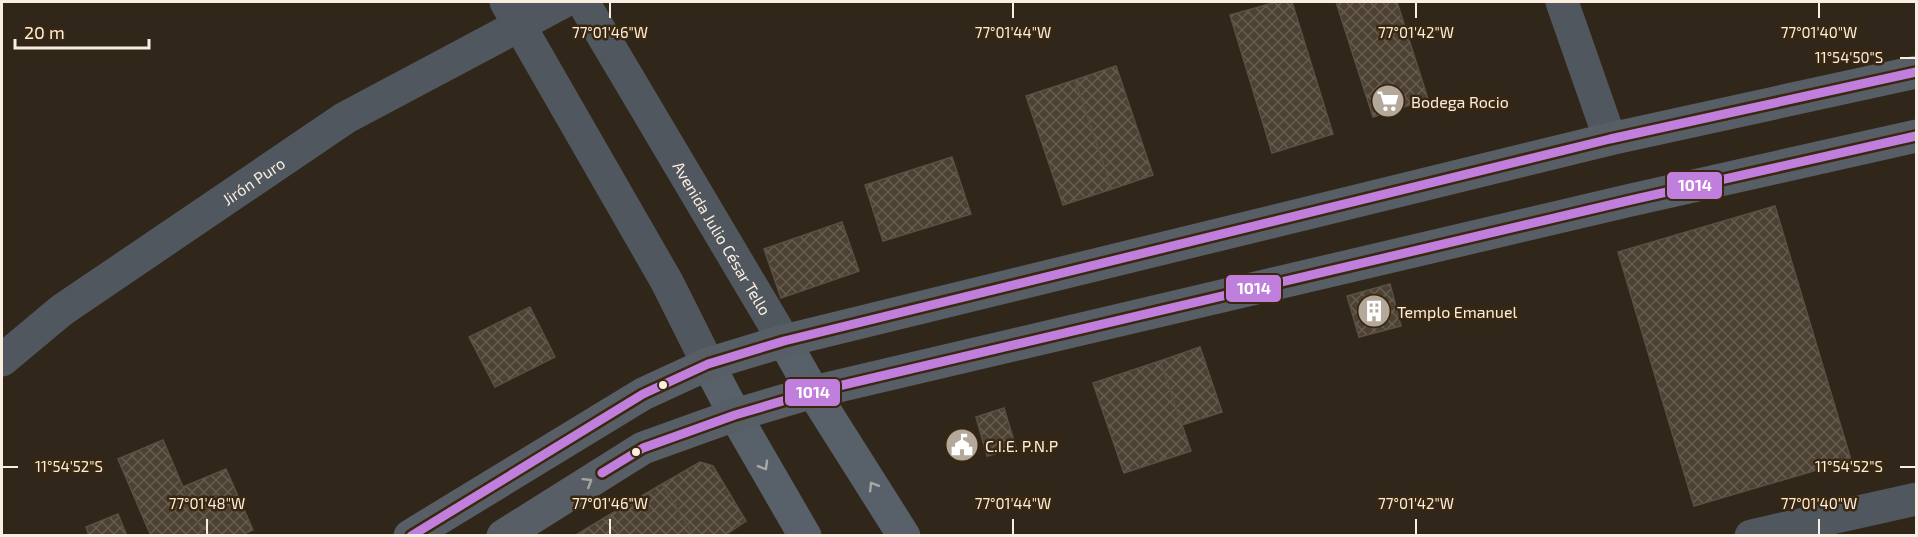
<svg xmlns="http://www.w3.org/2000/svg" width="1918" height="537" viewBox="0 0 1918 537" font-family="'Exo 2',sans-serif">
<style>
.building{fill:url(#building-cross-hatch);stroke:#595045;stroke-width:1.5}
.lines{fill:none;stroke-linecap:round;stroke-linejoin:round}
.street{stroke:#50575e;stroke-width:33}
.secondary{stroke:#58616a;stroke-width:33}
.primary{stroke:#575e65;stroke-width:33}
.bus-1-casing{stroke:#3a270f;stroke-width:14}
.bus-1{stroke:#c07fdc;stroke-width:9}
.oneway{stroke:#aaa8a5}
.oneway2{stroke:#a9a6a2}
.ticks{fill:none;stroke:#fbeee0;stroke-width:2}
.bus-dot{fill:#fbeee0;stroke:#3a270f;stroke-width:2}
.labels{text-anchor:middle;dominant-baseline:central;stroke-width:5;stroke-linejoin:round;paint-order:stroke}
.poi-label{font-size:16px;fill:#fbeee0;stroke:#3a270f;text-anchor:start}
.street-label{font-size:16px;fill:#fbeee0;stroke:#3a270f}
.ticks-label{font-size:15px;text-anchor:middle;fill:#fbeee0;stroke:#3a270f;stroke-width:5;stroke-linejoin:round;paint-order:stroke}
.line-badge{stroke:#3a270f;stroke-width:2}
.badge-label{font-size:16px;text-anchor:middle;font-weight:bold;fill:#fff}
</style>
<defs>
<pattern id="building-cross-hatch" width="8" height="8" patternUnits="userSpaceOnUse" patternTransform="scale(1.5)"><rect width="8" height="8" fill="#4c4133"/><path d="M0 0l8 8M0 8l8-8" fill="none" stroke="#675d50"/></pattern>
</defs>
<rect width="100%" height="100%" fill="#302619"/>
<path class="building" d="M1277 2H1292L1333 134 1272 153 1230 15Z
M1336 2H1397L1428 99 1373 117Z
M1116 66 1153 175 1112 189 1075 80Z
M1075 80 1112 189 1063 205 1026 96Z
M952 157 971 214 883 241 865 185Z
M1775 206 1851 460 1694 506 1618 252Z
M842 222 859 271 781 298 764 249Z
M1390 284 1401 326 1359 337 1347 296Z
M530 307 555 357 495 387 469 337Z
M1200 347 1222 412 1182 425 1160 361Z
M1160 361 1191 451 1124 473 1093 383Z
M1004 408 1016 448 987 456 976 417Z
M163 440 183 487 204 536H151L118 459Z
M700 462 713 466 746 521 724 536H694L662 484Z
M226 469 253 530 240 536H204L183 487Z
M662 484 694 536H622L609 515Z
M118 514 127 536H89L86 527Z
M609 515 622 536H574Z"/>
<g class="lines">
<g class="street">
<path d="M506 2 667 282 708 364"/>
<path id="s1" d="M583 2 784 341"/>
<path d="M1562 2 1610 139"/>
<path id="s2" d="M2 360 62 310 345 118 563 2"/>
<path d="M1751 536 1916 499"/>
</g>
<path class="secondary" d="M784 341 813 392 904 536
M708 364 735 415 805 536"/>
<path class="primary" d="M410 536 643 394 708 364 784 341 1610 139 1916 72
M503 536 643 448 735 415 813 392 1631 200 1916 136"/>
<defs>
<path id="bus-1" d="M602 473 643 448 735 415 813 392 1631 200 1916 136
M411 536 643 394 708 364 784 341 1610 139 1916 72"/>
</defs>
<use href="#bus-1" class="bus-1-casing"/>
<use href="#bus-1" class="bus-1"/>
</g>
<defs><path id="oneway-chevron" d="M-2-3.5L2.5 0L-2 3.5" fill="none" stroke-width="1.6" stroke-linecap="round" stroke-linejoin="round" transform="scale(1.5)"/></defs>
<g class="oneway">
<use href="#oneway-chevron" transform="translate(764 466) rotate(60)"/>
<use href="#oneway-chevron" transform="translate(873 486) rotate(-122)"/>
</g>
<use class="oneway2" href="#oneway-chevron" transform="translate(588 482) rotate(-32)"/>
<path class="ticks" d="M610 3V18M1013 3V18M1416 3V18M1819 3V18M1900 58H1915M3 467H18M1900 467H1915M207 519V534M610 519V534M1013 519V534M1416 519V534M1819 519V534"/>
<defs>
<symbol id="supermarket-disc" viewBox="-11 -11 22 22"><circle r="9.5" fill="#b4a89a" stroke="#3a270f"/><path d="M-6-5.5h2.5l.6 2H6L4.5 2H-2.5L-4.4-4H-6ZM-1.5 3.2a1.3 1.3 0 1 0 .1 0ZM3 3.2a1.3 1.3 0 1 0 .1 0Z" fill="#fff"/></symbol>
<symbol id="building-disc" viewBox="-11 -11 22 22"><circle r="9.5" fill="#b4a89a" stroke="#3a270f"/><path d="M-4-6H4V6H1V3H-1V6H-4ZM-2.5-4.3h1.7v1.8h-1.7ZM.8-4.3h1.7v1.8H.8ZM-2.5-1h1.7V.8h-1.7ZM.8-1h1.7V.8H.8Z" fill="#fff"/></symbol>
<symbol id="civic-disc" viewBox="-11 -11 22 22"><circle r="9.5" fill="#b4a89a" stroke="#3a270f"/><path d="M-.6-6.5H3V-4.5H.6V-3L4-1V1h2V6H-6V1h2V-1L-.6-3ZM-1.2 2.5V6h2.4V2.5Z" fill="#fff"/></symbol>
</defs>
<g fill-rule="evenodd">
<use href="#supermarket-disc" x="1369" y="82" width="38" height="38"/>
<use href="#building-disc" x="1355" y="292" width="38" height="38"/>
<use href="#civic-disc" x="943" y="426" width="38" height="38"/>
</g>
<g class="bus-dot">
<circle cx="663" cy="385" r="5"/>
<circle cx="636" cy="452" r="5"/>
</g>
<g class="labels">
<g class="poi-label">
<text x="1411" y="101">Bodega Rocio</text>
<text x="1397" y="311">Templo Emanuel</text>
<text x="985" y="445">C.I.E. P.N.P</text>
</g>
<g class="street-label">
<text stroke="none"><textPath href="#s2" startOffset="309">Jirón Puro</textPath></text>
<text stroke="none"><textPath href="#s1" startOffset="274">Avenida Julio César Tello</textPath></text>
</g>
</g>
<g class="ticks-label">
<text x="610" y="38">77°01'46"W</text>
<text x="1013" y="38">77°01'44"W</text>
<text x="1416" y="38">77°01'42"W</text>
<text x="1819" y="38">77°01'40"W</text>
<text x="1849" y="63">11°54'50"S</text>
<text x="69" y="472">11°54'52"S</text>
<text x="1849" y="472">11°54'52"S</text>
<text x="207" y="509">77°01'48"W</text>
<text x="610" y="509">77°01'46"W</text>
<text x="1013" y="509">77°01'44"W</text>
<text x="1416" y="509">77°01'42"W</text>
<text x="1819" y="509">77°01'40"W</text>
</g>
<g class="line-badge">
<rect x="1666" y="171" width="57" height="29" rx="6" fill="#c07fdc"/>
<rect x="1225" y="274" width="57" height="29" rx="6" fill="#c07fdc"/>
<rect x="784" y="378" width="57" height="29" rx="6" fill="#c07fdc"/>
</g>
<g class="badge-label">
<text x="1695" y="191">1014</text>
<text x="1254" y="294">1014</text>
<text x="813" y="398">1014</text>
</g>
<rect width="1918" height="537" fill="none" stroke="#fbeee0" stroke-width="6"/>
<path d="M15 39v9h134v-9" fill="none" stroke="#fbeee0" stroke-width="3"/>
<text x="24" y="39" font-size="18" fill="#fbeee0" stroke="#3a270f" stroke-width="4.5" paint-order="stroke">20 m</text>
</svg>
